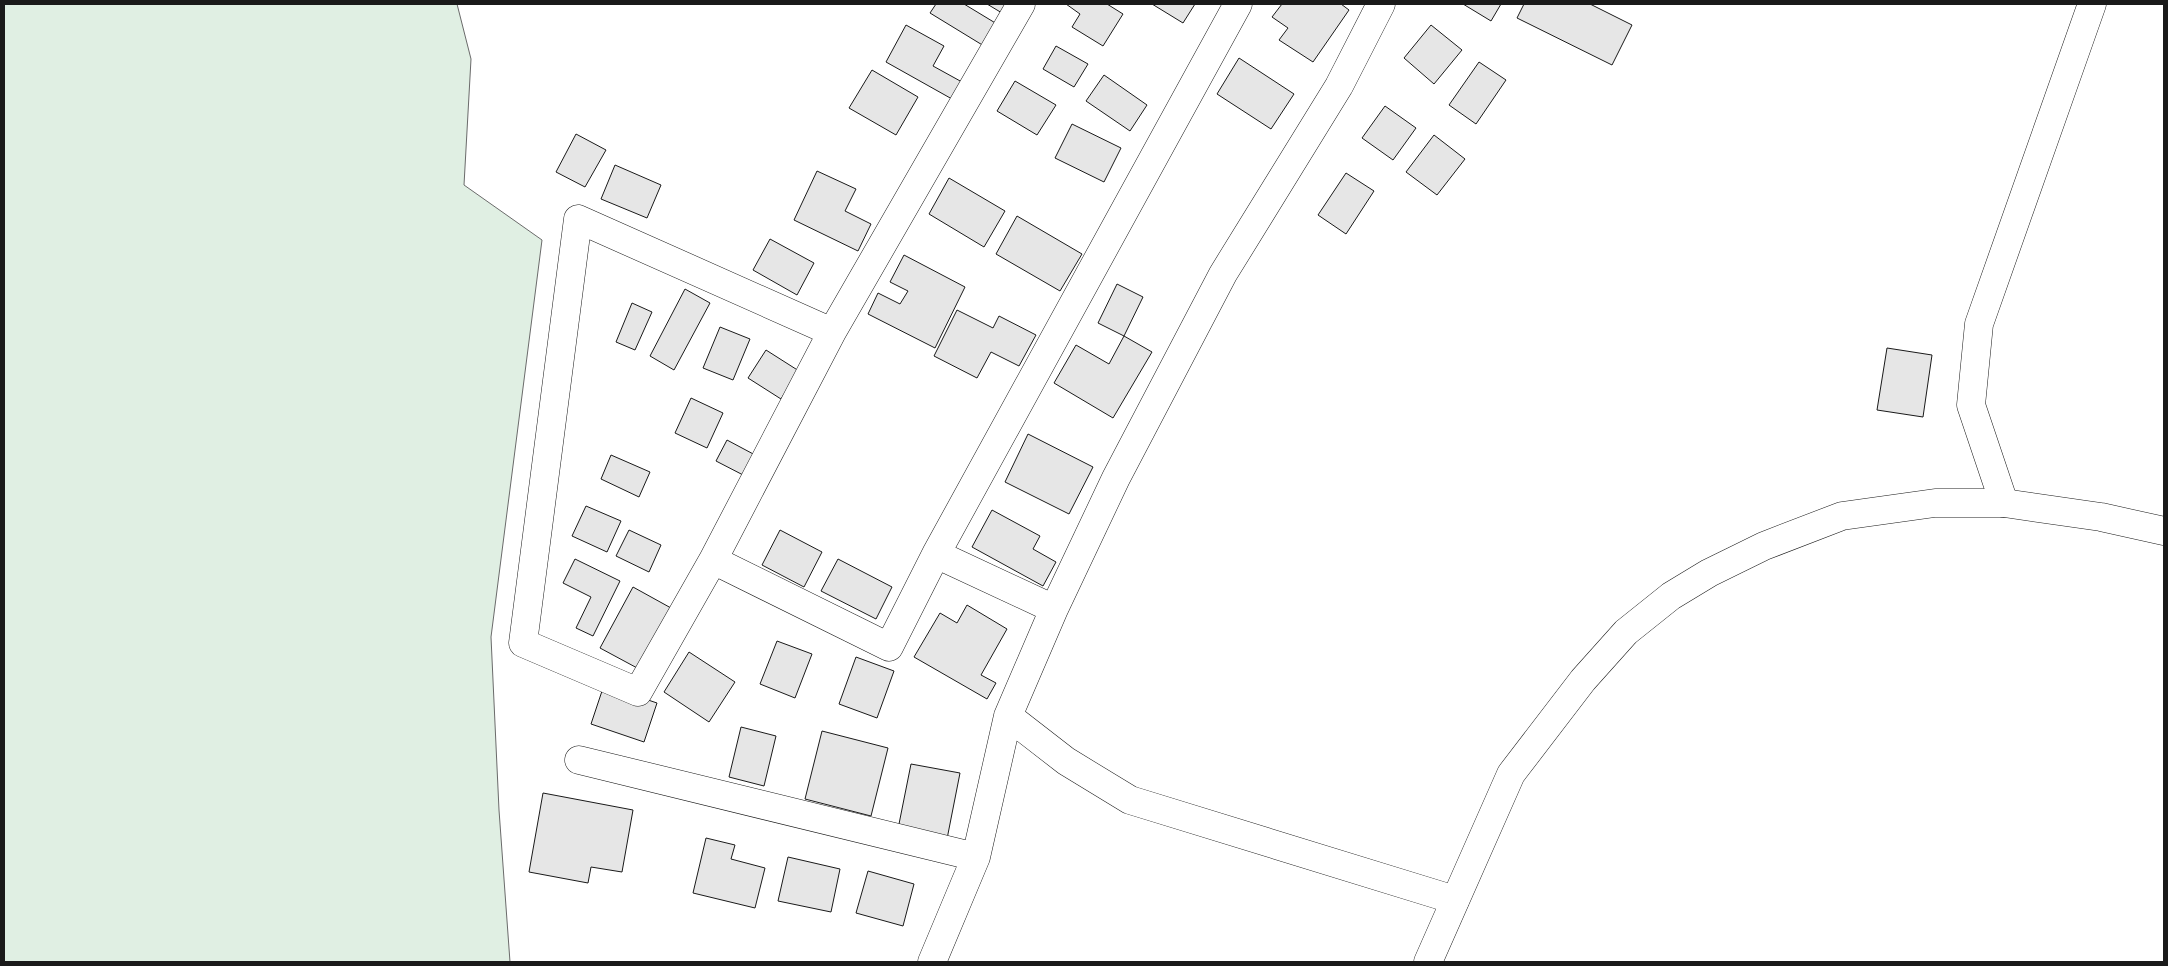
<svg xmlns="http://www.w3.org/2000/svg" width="2168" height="966" viewBox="0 0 2168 966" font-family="'Playfair Display',serif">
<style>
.green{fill:#e0efe3;stroke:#6a6a6a}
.building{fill:#e6e6e6;stroke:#1a1a1a}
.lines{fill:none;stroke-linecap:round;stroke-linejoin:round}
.street-casing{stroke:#1a1a1a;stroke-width:29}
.secondary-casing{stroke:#1a1a1a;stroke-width:29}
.street{stroke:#fff;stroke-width:28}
.secondary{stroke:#fff;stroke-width:28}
</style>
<rect width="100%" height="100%" fill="#fff"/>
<path class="green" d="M4 4H457L471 59 464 185 542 240 491 637 499 810 510 962H4Z"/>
<path class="building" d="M936 4H964L997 24 984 46 930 13Z
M987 4H1008L1002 13Z
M1066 4H1107L1123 14 1103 46 1072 27 1080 14Z
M1152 4H1195L1183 23Z
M1282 4H1341L1349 10 1313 62 1279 40 1288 28 1272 17Z
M1463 4H1501L1491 21Z
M1524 4H1590L1632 25 1612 65 1517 18Z
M906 25 944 46 933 66 962 82 952 99 886 62Z
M1431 25 1462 50 1434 84 1404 58Z
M1056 46 1088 64 1074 87 1043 69Z
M1239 58 1294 94 1271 129 1217 94Z
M1479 62 1506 80 1476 124 1449 105Z
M872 70 918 97 896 135 849 108Z
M1104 75 1147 105 1130 131 1086 101Z
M1015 81 1056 105 1037 135 997 111Z
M1385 106 1416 128 1393 160 1362 138Z
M1072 124 1121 148 1104 182 1055 158Z
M576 134 606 150 585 187 556 172Z
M1434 135 1465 159 1437 195 1406 172Z
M615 165 661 185 647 218 601 199Z
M817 171 856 189 845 211 871 224 858 251 794 220Z
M1346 173 1374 191 1346 234 1318 215Z
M949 178 1005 211 984 247 929 214Z
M1017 216 1082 254 1060 291 996 254Z
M770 239 814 263 797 295 753 270Z
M904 255 965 287 935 348 868 314 878 293 900 304 908 291 890 282Z
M1117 284 1143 297 1124 336 1098 323Z
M685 289 710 303 674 370 650 356Z
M632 303 652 312 635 350 616 342Z
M957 310 993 328 999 316 1036 335 1019 366 991 352 977 378 934 356Z
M720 327 750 339 733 380 703 368Z
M1124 336 1152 352 1113 418 1054 383 1076 345 1109 364Z
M1887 348 1932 355 1923 417 1877 410Z
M766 350 799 371 781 399 748 378Z
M691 398 723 413 707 448 675 433Z
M1028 434 1093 467 1069 514 1005 482Z
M727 440 757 456 747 477 716 461Z
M611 455 650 472 639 497 601 479Z
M586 506 621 521 607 552 572 536Z
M992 510 1040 536 1033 549 1056 562 1043 586 972 547Z
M629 530 661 545 649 572 616 556Z
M780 530 822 552 804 587 762 565Z
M575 559 620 581 593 636 576 628 591 597 563 583Z
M838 559 892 587 876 619 821 591Z
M633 587 671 608 639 669 600 648Z
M967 605 1007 629 981 675 996 683 987 699 914 657 940 613 957 623Z
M777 641 812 654 795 698 760 684Z
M689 652 735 682 709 722 664 692Z
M856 657 894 671 877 718 839 704Z
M604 685 657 703 644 742 591 724Z
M741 727 776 736 764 786 729 777Z
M822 731 888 748 871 816 805 799Z
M911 764 960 773 947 839 898 829Z
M543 793 633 810 622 872 591 867 588 883 529 872Z
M706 838 735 845 731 859 765 868 755 908 693 893Z
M788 857 840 869 831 912 778 901Z
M868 871 914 884 903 926 856 913Z"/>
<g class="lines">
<defs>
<path id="street" d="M1021 4 832 332 713 560 889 647 936 554 1054 609
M2004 503 1971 405 1979 324 2092 4
M936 554 1238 4
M713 560 638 692 523 643 578 219 832 332
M1008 716 1066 761 1130 800 1455 900
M579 760 976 857
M932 962 976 857 1008 716 1054 609 1116 478 1223 274 1339 86 1381 4"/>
<path id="secondary" d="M1428 962 1511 774 1583 680 1626 632 1671 596 1709 573 1764 546 1842 516 1935 503H2004L2101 517 2164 531"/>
</defs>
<use href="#street" class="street-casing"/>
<use href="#secondary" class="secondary-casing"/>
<use href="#street" class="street"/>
<use href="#secondary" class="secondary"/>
</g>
<rect width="2168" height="966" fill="none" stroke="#1a1a1a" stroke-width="10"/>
</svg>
